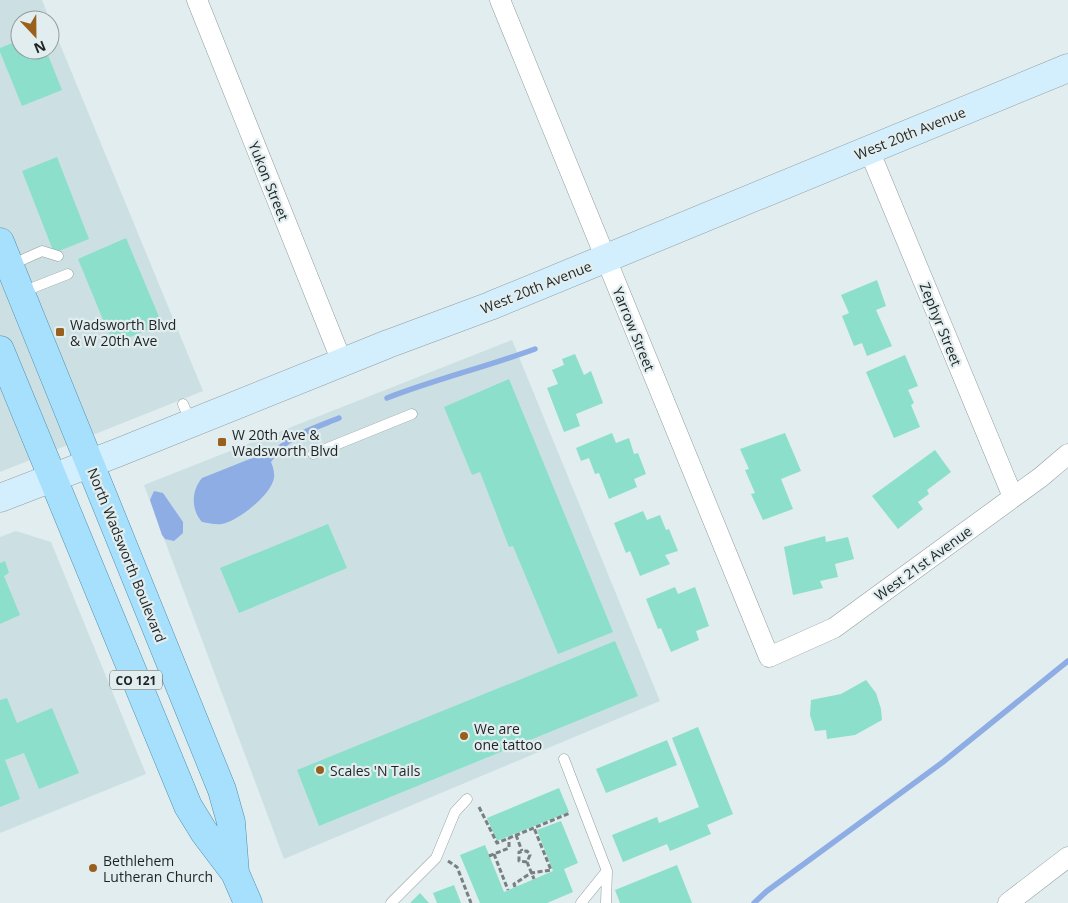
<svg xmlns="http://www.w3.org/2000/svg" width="1068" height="903" viewBox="0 0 1068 903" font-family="'Open Sans',sans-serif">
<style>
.built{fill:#cce0e3}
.water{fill:#8dade4}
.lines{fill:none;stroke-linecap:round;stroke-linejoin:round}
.stream{stroke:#8dade4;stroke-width:5.5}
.building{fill:#8bdfcb}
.lane-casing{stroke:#919d9e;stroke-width:11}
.street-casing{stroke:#919d9e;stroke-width:21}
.secondary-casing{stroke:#919d9e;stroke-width:29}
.primary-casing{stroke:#5090b0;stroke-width:29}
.path{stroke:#798081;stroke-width:3;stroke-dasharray:5 2.5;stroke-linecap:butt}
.lane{stroke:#fff;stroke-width:10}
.street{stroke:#fff;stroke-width:20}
.secondary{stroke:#d3effe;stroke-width:28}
.primary{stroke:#a6e0fd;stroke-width:28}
.poi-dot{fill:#995f1d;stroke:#e1edee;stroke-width:2}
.labels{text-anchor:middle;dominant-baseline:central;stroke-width:4.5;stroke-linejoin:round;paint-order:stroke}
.shield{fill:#e1edee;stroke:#596061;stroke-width:1}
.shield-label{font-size:12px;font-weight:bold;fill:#1f2324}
.street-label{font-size:14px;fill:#1f2324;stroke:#e1edee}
.poi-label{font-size:14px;fill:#1f2324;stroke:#e1edee;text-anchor:start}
</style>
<rect width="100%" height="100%" fill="#e1edee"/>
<path class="built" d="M0 0H42L50 20H20V50H50V20L203 391 0 472Z
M512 340 660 701 284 859 144 485Z
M16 531 51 542 146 774 0 833V537Z"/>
<path class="water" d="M260 455 270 459C272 465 275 471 274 478 271 495 238 521 222 524 215 525 209 523 202 522 191 510 191 491 202 478Z
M154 491 163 493 183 522V533L174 541 165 539 162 535 150 500Z"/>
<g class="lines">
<path class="stream" d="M387 398C436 379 486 367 535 349
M270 459C286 436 315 428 339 418
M754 903 767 891 943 762 1068 661"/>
</g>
<path class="building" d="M20 40V50H46L62 90 22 106 0 52V48Z
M57 157 89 239 54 253 22 171Z
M126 238 162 324 113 344 78 259Z
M877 280 886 306 876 310 892 346 867 356 862 343 854 346 842 316 849 313 841 295Z
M575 354 584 375 591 371 603 403 576 414 580 426 564 432 547 388 558 384 552 370 564 365 562 359Z
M905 355 918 386 908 390 914 403 911 405 920 427 894 438 866 372Z
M509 379 613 632 558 654 513 546 509 547 480 472 472 475 444 407Z
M612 433 616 443 629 438 634 454 638 453 646 474 634 479 637 487 609 499 599 473 595 474 589 458 581 461 576 448Z
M785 433 801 471 781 479 793 509 763 520 751 494 755 493 745 470 749 469 740 449Z
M935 450 951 472 927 490 929 494 918 502 923 509 898 529 872 496Z
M643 511 647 520 660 515 666 530 669 529 678 551 665 555 670 564 640 576 630 551 626 553 614 523Z
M328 524 347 568 239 613 220 568Z
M825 536 826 542 848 537 854 559 835 564 838 577 820 581 823 588 793 595 784 547Z
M5 561 9 573 4 576 20 615 0 624V563Z
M675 587 678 594 695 587 709 626 696 631 699 640 671 652 661 628 658 629 646 599Z
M615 641 638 696 319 826 297 770Z
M866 680 876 693 881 709 882 720 855 735 827 739 826 730 815 731 810 715 811 700 841 694Z
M7 698 17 723 52 708 79 773 39 789 24 753 5 760 20 799 0 807V700Z
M698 727 733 814 707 825 711 834 670 851 667 844 623 862 612 835 657 817 659 823 699 807 672 738Z
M667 740 677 765 606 793 596 769Z
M559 788 569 812 497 841 487 818Z
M561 821 578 863 564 869 573 892 547 903H480L460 855 485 845 504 892 553 871 537 830Z
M677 865 692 903H620L615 890Z
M454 885 461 903H437L433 893Z
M420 893 429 903H410Z"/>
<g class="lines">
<defs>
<path id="lane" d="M11 265 42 251 58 256
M22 292 68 274
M183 404 190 421
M313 454 412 414
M564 759 607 871 606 903
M391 903 436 858 455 812 467 799
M581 903 606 872"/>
<path id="street" d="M197 0 342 362
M500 0 769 657 834 628 1041 477 1068 454
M869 150 1013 497
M1008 903 1068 857"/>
<path id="secondary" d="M0 498 117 453 388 344 490 306 1068 68"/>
<path id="primary" d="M0 242 222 790 231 822 235 873
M0 350 188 806 204 832 235 873 248 903"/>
</defs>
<use href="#lane" class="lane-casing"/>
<use href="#street" class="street-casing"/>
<use href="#secondary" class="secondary-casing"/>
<use href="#primary" class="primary-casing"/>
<path class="path" d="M479 807 497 843 570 813
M516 835 522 851
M494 854 508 890
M489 856 509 848V838
M448 861 457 867 471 903
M527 862 519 861V852L527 851 530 855 527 862 534 879
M515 887 514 884 531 873 551 870 534 828"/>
<use href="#lane" class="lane"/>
<use href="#street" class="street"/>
<use href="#secondary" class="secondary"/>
<use href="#primary" class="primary"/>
</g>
<g class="poi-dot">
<rect x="55" y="327" width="10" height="10" rx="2.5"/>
<rect x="217" y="437" width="10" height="10" rx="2.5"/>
<circle cx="464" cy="736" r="5"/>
<circle cx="320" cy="770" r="5"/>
<circle cx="93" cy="868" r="5"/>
</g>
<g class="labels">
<rect class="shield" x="110" y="670.5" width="52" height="19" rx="4"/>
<g class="shield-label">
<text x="136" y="680">CO 121</text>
</g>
<g class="street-label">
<text transform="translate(910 133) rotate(-22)">West 20th Avenue</text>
<text transform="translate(269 181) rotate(68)">Yukon Street</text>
<text transform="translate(536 287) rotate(-22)">West 20th Avenue</text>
<text transform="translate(941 324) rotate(68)">Zephyr Street</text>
<text transform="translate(634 329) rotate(68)">Yarrow Street</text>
<text transform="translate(127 555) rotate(68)">North Wadsworth Boulevard</text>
<text transform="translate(923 563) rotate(-36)">West 21st Avenue</text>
</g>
<g class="poi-label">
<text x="70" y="324">Wadsworth Blvd<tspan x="70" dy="16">&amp; W 20th Ave</tspan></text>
<text x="232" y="434">W 20th Ave &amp;<tspan x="232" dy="16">Wadsworth Blvd</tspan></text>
<text x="474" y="728">We are<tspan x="474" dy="16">one tattoo</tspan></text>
<text x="330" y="770">Scales 'N Tails</text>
<text x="103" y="860">Bethlehem<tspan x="103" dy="16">Lutheran Church</tspan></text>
</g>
</g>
<g transform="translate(35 35) rotate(158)"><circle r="24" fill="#e1edee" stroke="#939c9d"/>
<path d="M0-4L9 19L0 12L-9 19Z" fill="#995f1d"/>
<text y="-8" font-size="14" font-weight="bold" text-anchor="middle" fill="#1f2324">N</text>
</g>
</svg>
